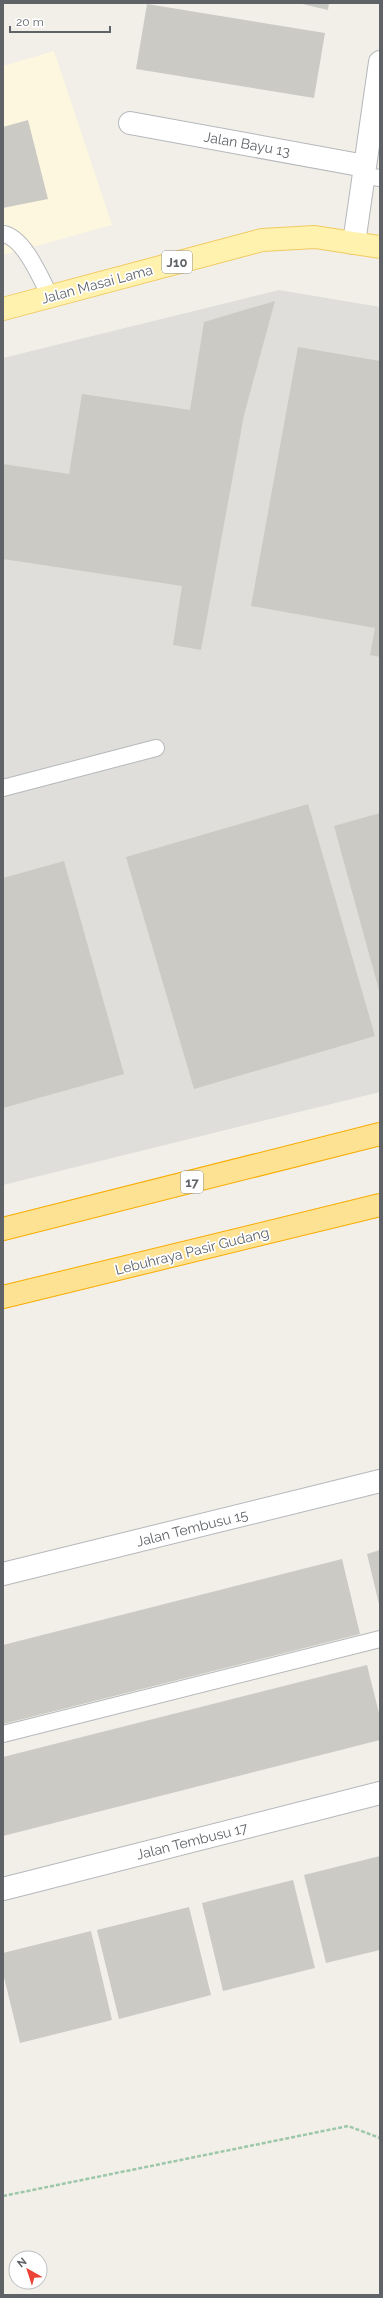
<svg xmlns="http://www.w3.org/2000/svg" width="383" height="2298" viewBox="0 0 383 2298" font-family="Raleway,sans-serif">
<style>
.commercial{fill:#fef7e0}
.industrial{fill:#e0deda}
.building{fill:#cccac5}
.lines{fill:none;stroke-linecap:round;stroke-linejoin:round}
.lane-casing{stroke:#b5b8bc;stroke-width:18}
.street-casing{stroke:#b5b8bc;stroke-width:24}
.primary-casing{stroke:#f2c960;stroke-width:24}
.highway-casing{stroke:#f9ab00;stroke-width:24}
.path{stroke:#9cc7a9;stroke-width:2.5;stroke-dasharray:4 2;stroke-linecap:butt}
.lane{stroke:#fff;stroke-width:16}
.street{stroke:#fff;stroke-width:22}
.primary{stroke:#fff2af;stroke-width:22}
.highway{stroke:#fde293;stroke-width:22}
.labels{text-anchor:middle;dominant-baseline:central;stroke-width:3.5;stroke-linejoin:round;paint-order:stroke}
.shield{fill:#fff;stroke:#8f9295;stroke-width:1}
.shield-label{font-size:13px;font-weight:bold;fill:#5f6368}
.street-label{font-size:14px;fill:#5f6368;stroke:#fff}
</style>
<rect width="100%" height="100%" fill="#f1efe8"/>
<path class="commercial" d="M54 51 112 225 3 255V66Z"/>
<path class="industrial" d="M279 290 380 307V1092L3 1185V358Z"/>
<path class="building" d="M298 3H329L328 10Z
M147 4 325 33 314 98 136 69Z
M28 120 48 199 3 208V127Z
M275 301 244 415 201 650 173 645 182 586 3 559V464L69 474 82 394 190 410 204 322Z
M298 347 380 361V657L370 655 375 628 251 606Z
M308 804 375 1036 194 1089 126 857Z
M380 813V994L334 826Z
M64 861 124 1074 3 1108V878Z
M380 1550V1604H379L367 1554Z
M342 1559 360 1634 3 1724V1645Z
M367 1665 380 1717V1740L3 1836V1757Z
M380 1856V1950L326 1963 304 1875Z
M293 1880 315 1968 223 1991 202 1903Z
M189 1907 211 1995 119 2019 97 1930Z
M91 1931 112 2020 20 2043 3 1973V1953Z"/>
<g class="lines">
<defs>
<path id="lane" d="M364 176 380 178
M3 234C24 237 41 279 50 296
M3 788 156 748
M3 1734 380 1639"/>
<path id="street" d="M130 123 365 166
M354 243 380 62
M3 1574 380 1481
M3 1889 380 1793"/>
<path id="primary" d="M3 309 262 240 315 237 380 247"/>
<path id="highway" d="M3 1229 380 1134
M3 1297 380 1205"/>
</defs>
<use href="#lane" class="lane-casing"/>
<use href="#street" class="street-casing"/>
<use href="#primary" class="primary-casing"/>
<use href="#highway" class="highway-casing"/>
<path class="path" d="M3 2196 348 2126 380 2138"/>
<use href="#lane" class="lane"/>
<use href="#street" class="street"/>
<use href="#primary" class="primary"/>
<use href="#highway" class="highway"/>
</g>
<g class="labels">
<g class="shield">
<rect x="162" y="251" width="30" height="22" rx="3"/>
<rect x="181" y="1171" width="22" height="22" rx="3"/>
</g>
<g class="shield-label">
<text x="177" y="262">J10</text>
<text x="192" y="1182">17</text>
</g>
<g class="street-label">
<text transform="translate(247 144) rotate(10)">Jalan Bayu 13</text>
<text transform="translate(97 284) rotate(-15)">Jalan Masai Lama</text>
<text transform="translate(192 1251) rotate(-14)">Lebuhraya Pasir Gudang</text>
<text transform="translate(192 1528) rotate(-14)">Jalan Tembusu 15</text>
<text transform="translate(192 1841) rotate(-14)">Jalan Tembusu 17</text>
</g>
</g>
<rect width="383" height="2298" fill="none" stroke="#5f6368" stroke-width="8"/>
<g transform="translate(28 2270) rotate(321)"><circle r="19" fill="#ffffff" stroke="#bfc1c3"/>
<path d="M0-3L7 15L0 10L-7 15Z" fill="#ea4335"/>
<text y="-6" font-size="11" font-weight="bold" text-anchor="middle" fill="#5f6368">N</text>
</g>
<path d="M10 26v6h100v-6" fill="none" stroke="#5f6368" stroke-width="2"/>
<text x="16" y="26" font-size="12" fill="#5f6368" stroke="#ffffff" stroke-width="3" paint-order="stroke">20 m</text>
</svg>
